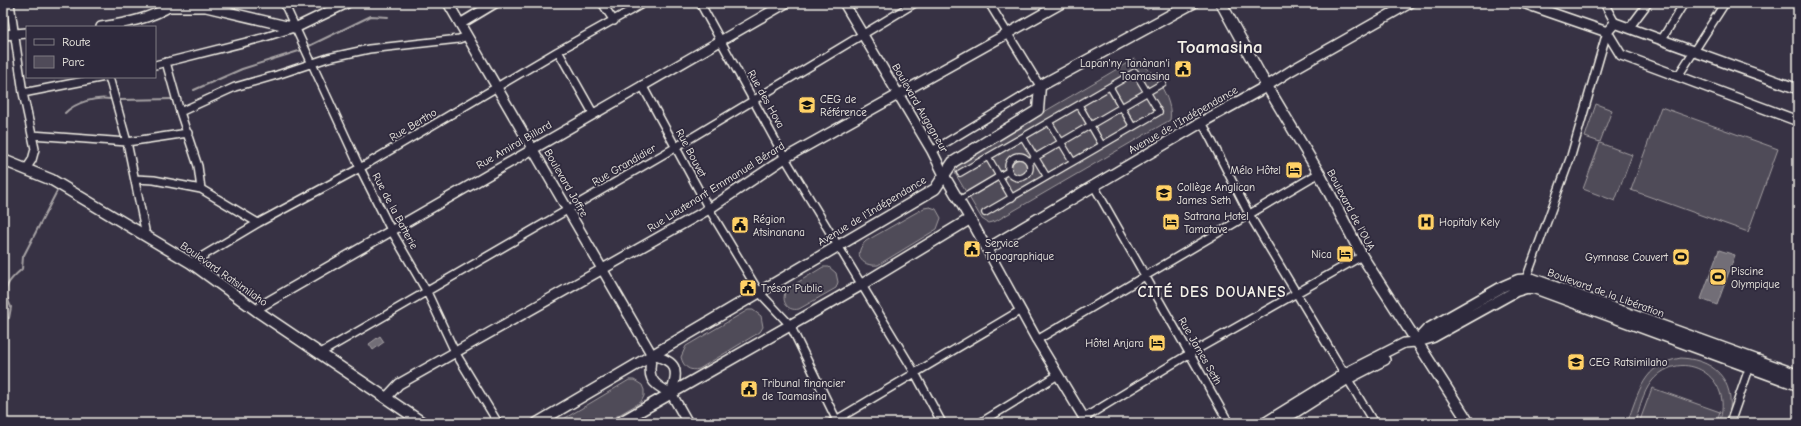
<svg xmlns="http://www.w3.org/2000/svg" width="1801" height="426" viewBox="0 0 1801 426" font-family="'Comic Neue',sans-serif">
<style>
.green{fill:#504b59;stroke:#a29ea0}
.water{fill:#726e77;stroke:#a6a2a4}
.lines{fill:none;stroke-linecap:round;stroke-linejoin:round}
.stream{stroke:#a6a2a4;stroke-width:2}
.pedestrian-casing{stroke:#f4f1e8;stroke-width:8}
.minor-casing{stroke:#f4f1e8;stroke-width:10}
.tertiary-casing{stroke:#f4f1e8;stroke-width:12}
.secondary-casing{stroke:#f4f1e8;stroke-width:13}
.pedestrian{stroke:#2f2a3d;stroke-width:5.5}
.minor{stroke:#2f2a3d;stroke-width:7}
.tertiary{stroke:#2f2a3d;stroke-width:9}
.secondary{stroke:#2f2a3d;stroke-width:10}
.labels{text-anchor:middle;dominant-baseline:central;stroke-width:3.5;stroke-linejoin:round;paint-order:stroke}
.poi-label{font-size:11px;fill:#f4f1e8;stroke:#2f2a3d;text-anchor:start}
.street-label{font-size:11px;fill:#f4f1e8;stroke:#2f2a3d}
.district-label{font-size:15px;font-weight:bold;letter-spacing:1px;fill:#f4f1e8;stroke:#2f2a3d}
.town-label{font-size:19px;font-weight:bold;fill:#f4f1e8;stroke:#2f2a3d}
</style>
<rect width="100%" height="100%" fill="#373244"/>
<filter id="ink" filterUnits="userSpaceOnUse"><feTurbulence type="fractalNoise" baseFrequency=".025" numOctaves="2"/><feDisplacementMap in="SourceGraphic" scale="8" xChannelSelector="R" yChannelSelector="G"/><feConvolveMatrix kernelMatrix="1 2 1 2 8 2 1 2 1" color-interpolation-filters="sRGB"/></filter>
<g filter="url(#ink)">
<path class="green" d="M1142 3H1159L1147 10Z
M1134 59C1152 66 1174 100 1170 120L996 221 988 223 982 219 956 175 955 169 959 162Z
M1596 104 1612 110 1600 142 1585 137Z
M1661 107 1778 149 1748 232 1631 190Z
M1600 143 1632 155 1615 201 1583 189Z
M930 207 936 209 941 218 937 229 878 265C860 267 853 253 866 241L924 208Z
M823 267H829L836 273 838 282 836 288 799 309C786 312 780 299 787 289Z
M748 310H753L761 316 763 327 760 332 699 369C689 372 683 366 681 357L686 346Z
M1681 358C1720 360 1737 386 1728 423H1719C1736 377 1682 345 1652 381 1643 392 1639 409 1635 423H1627C1639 392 1643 364 1681 358Z
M629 380H634L642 385 644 390V396L641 402 605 423H557Z
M1652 388 1720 412 1717 423H1639Z"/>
<path class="water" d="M1011 167a8 8 0 1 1 16 0a8 8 0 1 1-16 0Z
M1719 250 1735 255 1717 305 1701 299Z
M380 336 384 342 373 350 369 344Z"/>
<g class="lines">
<path class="stream" d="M309 46 371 16 388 17
M194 90 242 69 302 50
M120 100 173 99
M65 113C76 102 95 97 110 99
M3 320 9 318 11 307C1 288 8 281 22 269L23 257 57 191"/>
<defs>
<path id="pedestrian" d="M1110 87 1133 127
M1079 105 1102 145
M1049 122 1073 162
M1023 137 1047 177
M1008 167a11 11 0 1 1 22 0a11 11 0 1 1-22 0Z
M988 157 1012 198
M1029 161 1163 83
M960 173 1135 72 1159 112 985 213
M959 200 1008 171"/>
<path id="minor" d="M10 3 23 93 35 149 32 160 26 169
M284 3 360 168 391 230 427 292 455 352 498 423
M602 3 614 21
M700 3 785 158 915 373 942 423
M1604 3 1615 23
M1630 27 1648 3
M1662 39 1684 3
M558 51 593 113
M166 62 180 112 198 166 201 189
M155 65 262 38 294 28
M1678 76 1725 3
M109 77 127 142 145 230 143 235
M642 85 709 209 759 292 790 325 838 423
M23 93 105 77
M180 112 235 87 277 75 328 58 369 49 459 39 467 36
M1202 122 1249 214 1374 423
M32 135 127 142 188 133
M932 151 1040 86 989 3
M135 179 154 180 201 189 258 223
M1094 186 1229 423
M191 263 258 223 360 168 558 51 644 3
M1526 283V279L1571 156 1607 32
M1037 340 1319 173
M321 354 324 351 676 147 915 3
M1084 418 1189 354 1362 256
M831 423 1021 310
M980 423 1058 375
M1730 423 1751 363"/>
<path id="tertiary" d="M448 3 652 355
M844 3 932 151 944 175 974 226
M1523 3 1607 32 1621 55 1798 121
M168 7H206L295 28 347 3
M460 24 495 3
M101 27C126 23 150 19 172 5
M1607 32 1615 23 1798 89
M3 35 27 33
M1267 86 1292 70 1410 3
M972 222 1037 340 1087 423
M257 311 261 306 786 3
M652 355C676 361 680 369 671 393 650 384 647 376 652 355Z
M671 393 688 423
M386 398 399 384 709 209 785 158 1062 3
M1264 423 1345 373 1404 343 1416 342
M1279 423 1348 379 1385 360"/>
<path id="secondary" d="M1221 3 1261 76 1319 173 1362 256 1469 423
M3 160 52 180 191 263 257 311 423 423
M987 249 1202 122 1267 86
M1416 342 1428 329 1504 286 1518 280 1533 279 1798 375
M1416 342 1433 337 1516 291 1526 288H1534L1798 385
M537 423 935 189 953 162 1038 110 1040 86 1193 3
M619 423 861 285 970 219"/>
</defs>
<use href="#pedestrian" class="pedestrian-casing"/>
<use href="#minor" class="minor-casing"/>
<use href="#tertiary" class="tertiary-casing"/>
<use href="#secondary" class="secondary-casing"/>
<use href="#pedestrian" class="pedestrian"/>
<use href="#minor" class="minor"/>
<use href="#tertiary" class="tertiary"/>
<use href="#secondary" class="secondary"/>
</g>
</g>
<defs>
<symbol id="civic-square" viewBox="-11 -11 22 22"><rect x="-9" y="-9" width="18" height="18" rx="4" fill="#ffd166" stroke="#2f2a3d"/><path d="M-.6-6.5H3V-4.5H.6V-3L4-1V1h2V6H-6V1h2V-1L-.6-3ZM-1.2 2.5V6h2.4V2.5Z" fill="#111"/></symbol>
<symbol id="school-square" viewBox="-11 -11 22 22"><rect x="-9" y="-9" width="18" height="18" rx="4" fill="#ffd166" stroke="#2f2a3d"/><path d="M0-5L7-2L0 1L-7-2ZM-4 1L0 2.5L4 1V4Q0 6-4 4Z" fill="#111"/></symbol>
<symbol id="hotel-square" viewBox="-11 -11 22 22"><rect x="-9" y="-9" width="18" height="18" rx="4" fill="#ffd166" stroke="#2f2a3d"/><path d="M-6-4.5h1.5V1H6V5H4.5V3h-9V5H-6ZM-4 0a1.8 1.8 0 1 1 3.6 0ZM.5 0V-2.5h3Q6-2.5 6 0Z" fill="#111"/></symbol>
<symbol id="hospital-square" viewBox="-11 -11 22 22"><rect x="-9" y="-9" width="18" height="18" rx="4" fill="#ffd166" stroke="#2f2a3d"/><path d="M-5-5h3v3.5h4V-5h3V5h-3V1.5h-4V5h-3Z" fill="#111"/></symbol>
<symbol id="stadium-square" viewBox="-11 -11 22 22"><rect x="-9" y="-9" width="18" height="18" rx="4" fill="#ffd166" stroke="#2f2a3d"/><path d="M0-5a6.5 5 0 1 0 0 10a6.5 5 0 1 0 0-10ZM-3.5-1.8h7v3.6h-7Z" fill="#111"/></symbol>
</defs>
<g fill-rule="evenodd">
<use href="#civic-square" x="1173" y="59" width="20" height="20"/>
<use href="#school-square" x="797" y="95" width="20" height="20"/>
<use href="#hotel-square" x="1284" y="160" width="20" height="20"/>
<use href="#school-square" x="1154" y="183" width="20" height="20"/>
<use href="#hotel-square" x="1161" y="212" width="20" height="20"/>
<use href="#hospital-square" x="1416" y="212" width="20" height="20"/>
<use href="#civic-square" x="730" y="215" width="20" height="20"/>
<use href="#civic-square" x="962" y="239" width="20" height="20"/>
<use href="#hotel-square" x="1335" y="244" width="20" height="20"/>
<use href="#stadium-square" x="1671" y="247" width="20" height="20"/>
<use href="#stadium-square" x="1708" y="267" width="20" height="20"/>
<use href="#civic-square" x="738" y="278" width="20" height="20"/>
<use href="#hotel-square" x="1147" y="333" width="20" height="20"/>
<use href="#school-square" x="1566" y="352" width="20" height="20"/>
<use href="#civic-square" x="739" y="379" width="20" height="20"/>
</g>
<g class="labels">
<g class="poi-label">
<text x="1170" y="63" text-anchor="end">Lapan'ny Tanànan'i<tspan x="1170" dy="13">Toamasina</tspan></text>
<text x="820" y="99">CEG de<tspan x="820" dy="13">Référence</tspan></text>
<text x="1281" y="170" text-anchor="end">Mélo Hôtel</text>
<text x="1177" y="187">Collège Anglican<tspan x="1177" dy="13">James Seth</tspan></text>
<text x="1184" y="216">Satrana Hotel<tspan x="1184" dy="13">Tamatave</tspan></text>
<text x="753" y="219">Région<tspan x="753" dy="13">Atsinanana</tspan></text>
<text x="1439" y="222">Hopitaly Kely</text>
<text x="985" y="243">Service<tspan x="985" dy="13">Topographique</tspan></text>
<text x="1332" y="254" text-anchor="end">Nica</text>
<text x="1668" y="257" text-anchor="end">Gymnase Couvert</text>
<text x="1731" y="271">Piscine<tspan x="1731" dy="13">Olympique</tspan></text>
<text x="761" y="288">Trésor Public</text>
<text x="1144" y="343" text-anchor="end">Hôtel Anjara</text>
<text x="1589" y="362">CEG Ratsimilaho</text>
<text x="762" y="383">Tribunal financier<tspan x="762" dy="13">de Toamasina</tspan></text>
</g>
<g class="street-label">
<text transform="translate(766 99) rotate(61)">Rue des Hova</text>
<text transform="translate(920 108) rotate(60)">Boulevard Augagneur</text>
<text transform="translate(1183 120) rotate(-30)">Avenue de l'Indépendance</text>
<text transform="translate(413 125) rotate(-31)">Rue Bertho</text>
<text transform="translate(514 145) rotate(-30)">Rue Amiral Billard</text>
<text transform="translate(691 153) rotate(62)">Rue Bouvet</text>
<text transform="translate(624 165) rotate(-30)">Rue Grandidier</text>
<text transform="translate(566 183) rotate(60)">Boulevard Joffre</text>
<text transform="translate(716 187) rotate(-32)">Rue Lieutenant Emmanuel Bérard</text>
<text transform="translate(1351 210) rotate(62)">Boulevard de l'OUA</text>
<text transform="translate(395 211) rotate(62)">Rue de la Batterie</text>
<text transform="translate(872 211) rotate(-31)">Avenue de l'Indépendance</text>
<text transform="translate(224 274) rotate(35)">Boulevard Ratsimilaho</text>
<text transform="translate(1606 293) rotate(20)">Boulevard de la Libération</text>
<text transform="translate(1200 351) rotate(60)">Rue James Seth</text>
</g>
<g class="district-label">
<text x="1212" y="292">CITÉ DES DOUANES</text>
</g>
<g class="town-label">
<text x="1220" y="47">Toamasina</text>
</g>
</g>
<rect width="1801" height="426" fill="none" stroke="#2f2a3d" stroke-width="16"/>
<rect x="8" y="8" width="1785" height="410" fill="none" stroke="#f4f1e8" stroke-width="1.5" filter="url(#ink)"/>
<rect x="26" y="26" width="130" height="52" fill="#2f2a3d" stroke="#7e7a81"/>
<rect x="34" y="39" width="20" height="6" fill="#2f2a3d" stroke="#7e7a81"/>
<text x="62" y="46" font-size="12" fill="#f4f1e8">Route</text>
<rect x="34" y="56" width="20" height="12" fill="#504b59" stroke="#7e7a81"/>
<text x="62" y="66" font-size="12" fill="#f4f1e8">Parc</text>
</svg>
